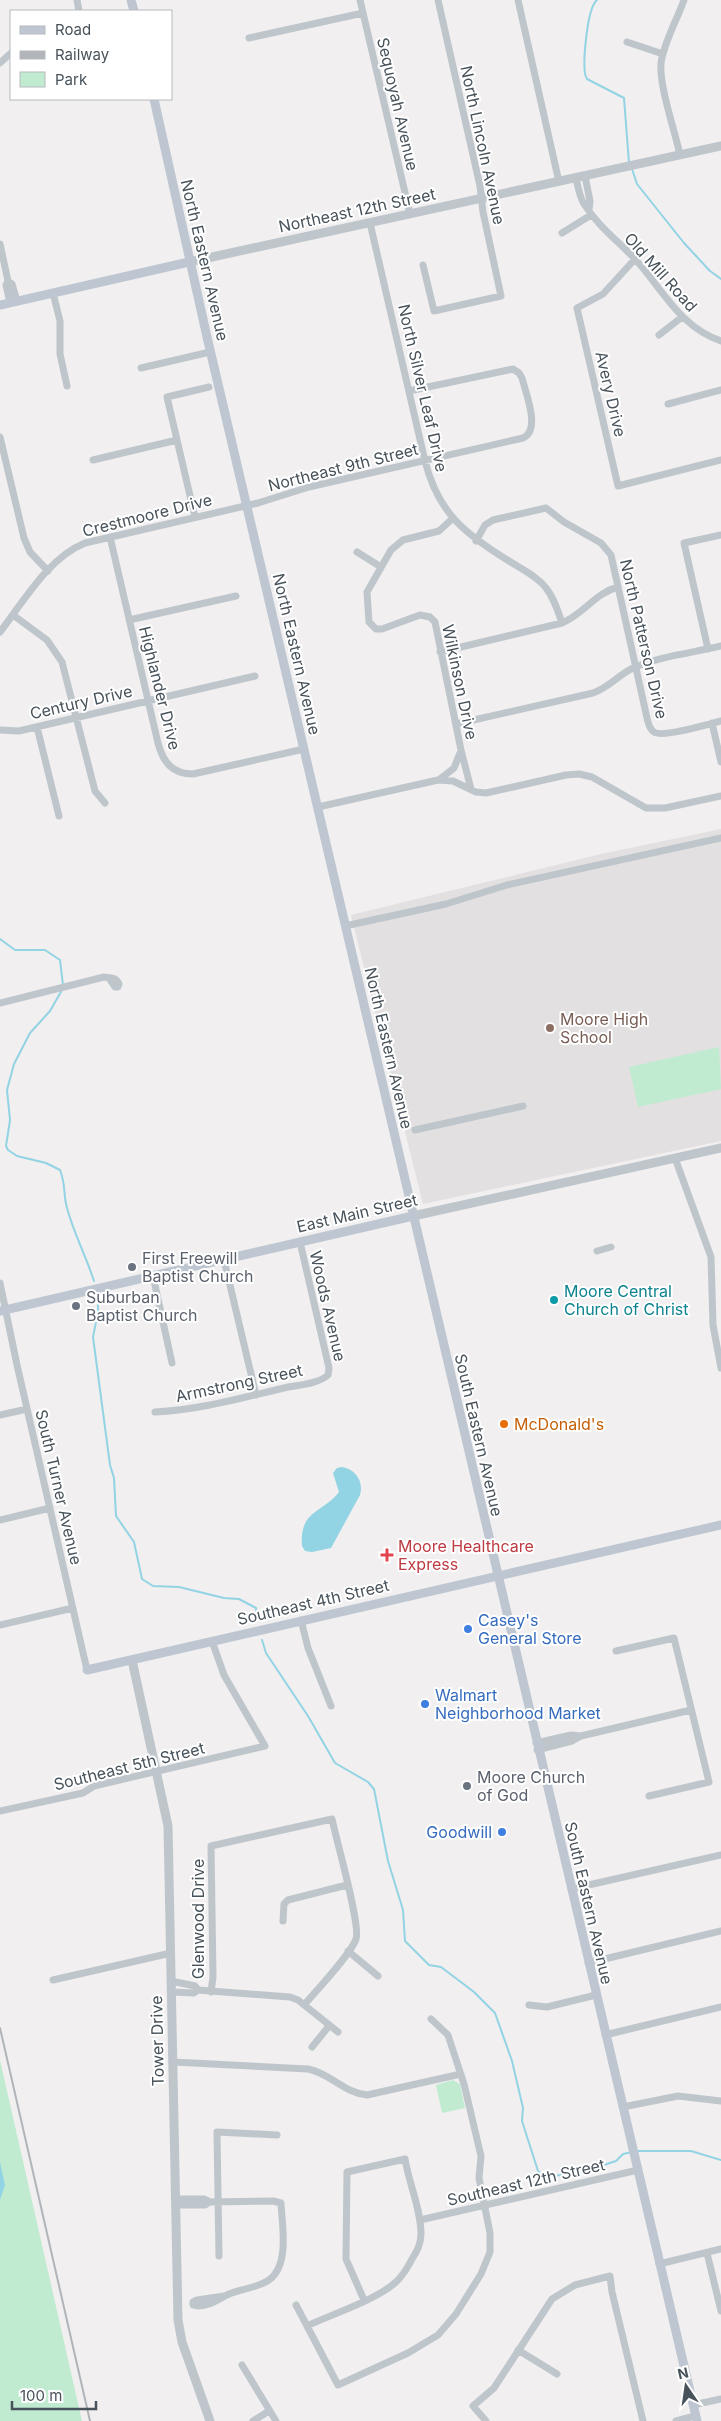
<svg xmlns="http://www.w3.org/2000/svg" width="721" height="2421" viewBox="0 0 721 2421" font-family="Inter,sans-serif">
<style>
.education{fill:#e2e0e0}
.green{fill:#c1ebd1}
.water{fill:#92d3e4}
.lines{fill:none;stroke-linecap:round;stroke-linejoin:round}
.stream{stroke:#92d3e4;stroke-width:2}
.minor{stroke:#bec6cc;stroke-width:7}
.tertiary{stroke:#bec6cc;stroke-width:9}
.secondary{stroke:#bec7d1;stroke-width:9}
.rail{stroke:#b1b4b8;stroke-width:2}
.education-dot{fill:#8d6e63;stroke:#fff;stroke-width:2}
.worship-dot{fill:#6b7280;stroke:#fff;stroke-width:2}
.culture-dot{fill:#0f9aa8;stroke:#fff;stroke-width:2}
.food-dot{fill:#e8710a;stroke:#fff;stroke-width:2}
.health-dot{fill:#e0444e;stroke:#fff;stroke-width:2}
.shop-dot{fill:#3f7fe0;stroke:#fff;stroke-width:2}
.labels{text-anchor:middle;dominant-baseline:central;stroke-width:4;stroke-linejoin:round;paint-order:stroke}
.street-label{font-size:16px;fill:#48525a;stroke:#fff}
.education-label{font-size:16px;fill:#785e54;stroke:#fff;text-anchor:start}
.worship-label{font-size:16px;fill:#5b616d;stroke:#fff;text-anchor:start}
.culture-label{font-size:16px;fill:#0d838f;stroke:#fff;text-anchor:start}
.food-label{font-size:16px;fill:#c56008;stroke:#fff;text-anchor:start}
.health-label{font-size:16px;fill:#be3a42;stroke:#fff;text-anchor:start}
.shop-label{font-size:16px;fill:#366cbe;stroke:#fff;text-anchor:start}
</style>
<rect width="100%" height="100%" fill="#f1efef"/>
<path class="education" d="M721 829V1141L423 1204 351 915 601 854Z"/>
<path class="green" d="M719 1047 721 1089 638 1107 629 1067Z
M0 2060 82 2421H0Z
M453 2080 460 2084 465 2108 442 2113 436 2085Z"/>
<path class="water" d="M342 1467C355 1469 364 1481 360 1495L331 1548 312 1552 305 1551 302 1546C299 1510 323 1513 339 1492L333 1473 337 1468Z
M0 2162 5 2185 0 2200Z"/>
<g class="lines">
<path class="stream" d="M597 0C587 8 583 60 585 74L587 79 624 98 629 163
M632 169 637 184 684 243 710 271 721 279
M0 939 15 950H45L60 960 63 985
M62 990 50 1011 30 1033 14 1064 7 1090 10 1120 6 1146 8 1150 17 1156 46 1163 60 1170C66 1185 63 1194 67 1208 74 1234 86 1256 94 1281
M98 1298V1312L93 1337 110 1465 114 1478 116 1516 134 1542 142 1579 153 1586 179 1587 224 1598 239 1599 256 1608V1621
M262 1640 266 1653 308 1716 335 1763 368 1782 374 1789 388 1861 403 1910 405 1941 429 1965 441 1967 474 1992 495 2013 512 2061 523 2108 522 2121 538 2171C551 2182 564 2171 579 2173L616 2161 623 2154 632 2152
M637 2151H691L721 2160"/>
<path class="minor" d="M77 0 79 11
M360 0 410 214
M518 0 559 182
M249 38 363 13
M627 42 663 54
M0 63 11 53
M680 155C675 131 659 86 661 63 664 42 677 20 684 0
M585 176 590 201 589 210
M576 178C578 186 579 196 584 204 598 226 618 241 636 260 663 290 681 328 721 341
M370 223 425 461C438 513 465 534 509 561 521 569 537 576 546 588 554 598 558 611 562 623
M562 233 591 215
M0 244 8 281 12 284 17 301
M635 259 603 294 577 308 618 486 721 460
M423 265 434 311 501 296 483 212 480 186 438 0
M8 281 6 285 10 303
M53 293 60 321V354L67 386
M659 335 682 317
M141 368 210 352
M668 404 721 390
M0 437 24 538 30 552 48 571
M93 460 177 440
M195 517 167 397 209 387
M452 519 439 531 403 540 391 550 367 592 369 622 376 629H382L420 615 430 617 435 622 461 750 471 789
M110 537 158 743C163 762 172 774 193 774L304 749
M476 541 485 525 493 520 546 508 564 522 601 543 611 555 647 718C648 722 649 729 654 732 662 738 709 724 721 721
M357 552 381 567
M13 615 47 640 62 662 95 791 105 803
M129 620 236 596
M0 632C24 601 48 558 85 543L258 503 309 487 523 438C541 430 526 394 522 378L519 373 513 369 409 391
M708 649 684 543 721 535
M440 652 562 623C584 614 595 593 618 587
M712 723 721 762
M456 724 593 693C609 688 618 675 633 668 660 656 692 653 721 646
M37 727 59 816
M0 730 19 731 255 676
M440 779 454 768 460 753
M318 807 438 780 453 781 476 792 486 793 566 775 579 774 592 777 646 808H665L721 796
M345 926 446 904 507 885 721 838
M0 1003 104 977C111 978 116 977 119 984L118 987H115L109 978
M415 1130 523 1106
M675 1158 711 1257 713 1325 721 1368
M597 1251 611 1247
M224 1260 256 1395
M153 1276 172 1363
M0 1283 17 1365 87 1670
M155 1412C199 1410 241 1398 284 1388 298 1385 318 1384 328 1375L329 1368 300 1242
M0 1415 27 1409
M0 1520 50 1508
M301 1620 308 1648 331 1706
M0 1625 73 1608
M616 1651 674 1638 709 1782 649 1796
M536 1743 571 1735 581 1736 691 1710
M537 1750 572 1741 581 1736
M0 1811 83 1793 94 1786 265 1746 224 1675 212 1641
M571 1889 721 1855
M283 1921 284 1904 288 1900 347 1885
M348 1951 378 1976
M588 1963 721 1931
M53 1980 171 1953
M171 1981 195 1986 198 1990
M172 1992 194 1993 198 1990 290 1997 298 2000 338 2032
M211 1992 213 1977 211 1846 332 1819C336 1839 361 1925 356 1939 351 1954 316 1991 304 2005
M529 2005 547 2007 596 1995
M605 2035 721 2007
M312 2047 329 2026
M173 2062 308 2069C330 2073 344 2093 367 2095L461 2074
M623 2107 678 2096 721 2101
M175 2199H204L210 2202 205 2205H175
M210 2202 273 2201 281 2203C282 2225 290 2265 269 2280 257 2288 241 2289 229 2294 218 2299 206 2309 193 2305V2302L197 2300 224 2296
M420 2220 638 2170
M707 2253 721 2311
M219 2256 217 2132 277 2135
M659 2264 721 2249
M296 2305 338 2385 408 2353 438 2335 456 2314 481 2274 490 2252V2233L479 2178 481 2156 464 2084 448 2035 431 2019
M307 2326C332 2314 379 2299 397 2281 403 2275 408 2267 412 2259 417 2251 421 2244 421 2234 421 2209 409 2184 405 2159L347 2172 346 2259 364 2300
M518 2350 557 2374
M242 2365 276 2421
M693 2405 721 2399
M253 2421 269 2411
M486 2421 473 2406 494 2388 552 2299 575 2285 610 2276 612 2292 643 2421
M676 2421 695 2416"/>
<path class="tertiary" d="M189 262 721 146
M413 1216 721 1148
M132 1660 168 1826 178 2320 182 2342 210 2421"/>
<path class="secondary" d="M131 0 134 11
M154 99 207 337 697 2421
M0 305 189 262
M0 1311 413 1216
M87 1670 721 1525"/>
<path class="rail" d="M0 2028 90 2421"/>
</g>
<circle class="education-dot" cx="550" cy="1028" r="5"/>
<g class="worship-dot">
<circle cx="132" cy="1267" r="5"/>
<circle cx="76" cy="1306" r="5"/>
<circle cx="467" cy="1786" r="5"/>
</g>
<circle class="culture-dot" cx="554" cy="1300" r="5"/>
<circle class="food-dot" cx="504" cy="1424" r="5"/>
<path class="health-dot" d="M384.5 1547.5h5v5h5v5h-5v5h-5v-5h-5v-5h5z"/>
<g class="shop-dot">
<circle cx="468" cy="1629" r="5"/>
<circle cx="425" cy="1704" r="5"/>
<circle cx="502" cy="1832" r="5"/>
</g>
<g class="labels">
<g class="street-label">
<text transform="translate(398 104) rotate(77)">Sequoyah Avenue</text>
<text transform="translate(483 145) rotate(78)">North Lincoln Avenue</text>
<text transform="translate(357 210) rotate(-12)">Northeast 12th Street</text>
<text transform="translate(205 260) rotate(77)">North Eastern Avenue</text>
<text transform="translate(661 272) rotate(48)">Old Mill Road</text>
<text transform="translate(423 388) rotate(77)">North Silver Leaf Drive</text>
<text transform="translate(611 394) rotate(77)">Avery Drive</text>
<text transform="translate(343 467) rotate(-14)">Northeast 9th Street</text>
<text transform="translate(147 515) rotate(-14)">Crestmoore Drive</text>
<text transform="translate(644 639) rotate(77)">North Patterson Drive</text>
<text transform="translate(297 654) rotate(77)">North Eastern Avenue</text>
<text transform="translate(460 682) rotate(78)">Wilkinson Drive</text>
<text transform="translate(160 688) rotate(76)">Highlander Drive</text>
<text transform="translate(81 702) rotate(-13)">Century Drive</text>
<text transform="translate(389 1048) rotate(77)">North Eastern Avenue</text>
<text transform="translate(357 1213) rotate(-13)">East Main Street</text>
<text transform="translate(328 1306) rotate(77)">Woods Avenue</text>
<text transform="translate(239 1383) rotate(-12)">Armstrong Street</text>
<text transform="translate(479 1435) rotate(77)">South Eastern Avenue</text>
<text transform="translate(59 1487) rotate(77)">South Turner Avenue</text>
<text transform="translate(313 1602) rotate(-13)">Southeast 4th Street</text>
<text transform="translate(129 1766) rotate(-14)">Southeast 5th Street</text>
<text transform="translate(589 1903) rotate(77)">South Eastern Avenue</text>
<text transform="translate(198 1919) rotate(-90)">Glenwood Drive</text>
<text transform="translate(157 2041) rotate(-91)">Tower Drive</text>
<text transform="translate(526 2182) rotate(-13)">Southeast 12th Street</text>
</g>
<g class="education-label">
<text x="560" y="1019">Moore High<tspan x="560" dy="18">School</tspan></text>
</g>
<g class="worship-label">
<text x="142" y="1258">First Freewill<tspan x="142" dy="18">Baptist Church</tspan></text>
<text x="86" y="1297">Suburban<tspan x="86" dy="18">Baptist Church</tspan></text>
<text x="477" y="1777">Moore Church<tspan x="477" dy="18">of God</tspan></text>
</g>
<g class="culture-label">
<text x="564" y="1291">Moore Central<tspan x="564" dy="18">Church of Christ</tspan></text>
</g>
<g class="food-label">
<text x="514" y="1424">McDonald's</text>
</g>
<g class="health-label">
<text x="398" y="1546">Moore Healthcare<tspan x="398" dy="18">Express</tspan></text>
</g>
<g class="shop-label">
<text x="478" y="1620">Casey's<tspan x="478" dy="18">General Store</tspan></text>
<text x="435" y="1695">Walmart<tspan x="435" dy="18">Neighborhood Market</tspan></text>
<text x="492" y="1832" text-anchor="end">Goodwill</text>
</g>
</g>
<rect x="10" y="10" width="162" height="90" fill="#ffffff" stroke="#b6babd"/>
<rect x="20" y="26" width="25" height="8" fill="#bec7d1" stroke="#b6babd"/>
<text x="55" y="35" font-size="15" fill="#48525a">Road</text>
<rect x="20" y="51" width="25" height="8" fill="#b1b4b8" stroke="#b6babd"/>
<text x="55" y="60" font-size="15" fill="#48525a">Railway</text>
<rect x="20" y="72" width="25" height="15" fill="#c1ebd1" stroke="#b6babd"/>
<text x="55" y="85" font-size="15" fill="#48525a">Park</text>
<g transform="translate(686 2386) rotate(347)" stroke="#ffffff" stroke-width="4" paint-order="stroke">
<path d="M0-4L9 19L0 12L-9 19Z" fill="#48525a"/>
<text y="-8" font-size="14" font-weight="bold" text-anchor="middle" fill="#48525a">N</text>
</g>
<path d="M12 2401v8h84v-8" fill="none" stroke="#48525a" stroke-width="2.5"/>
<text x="20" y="2401" font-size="15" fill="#48525a" stroke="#ffffff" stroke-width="4" paint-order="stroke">100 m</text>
</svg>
